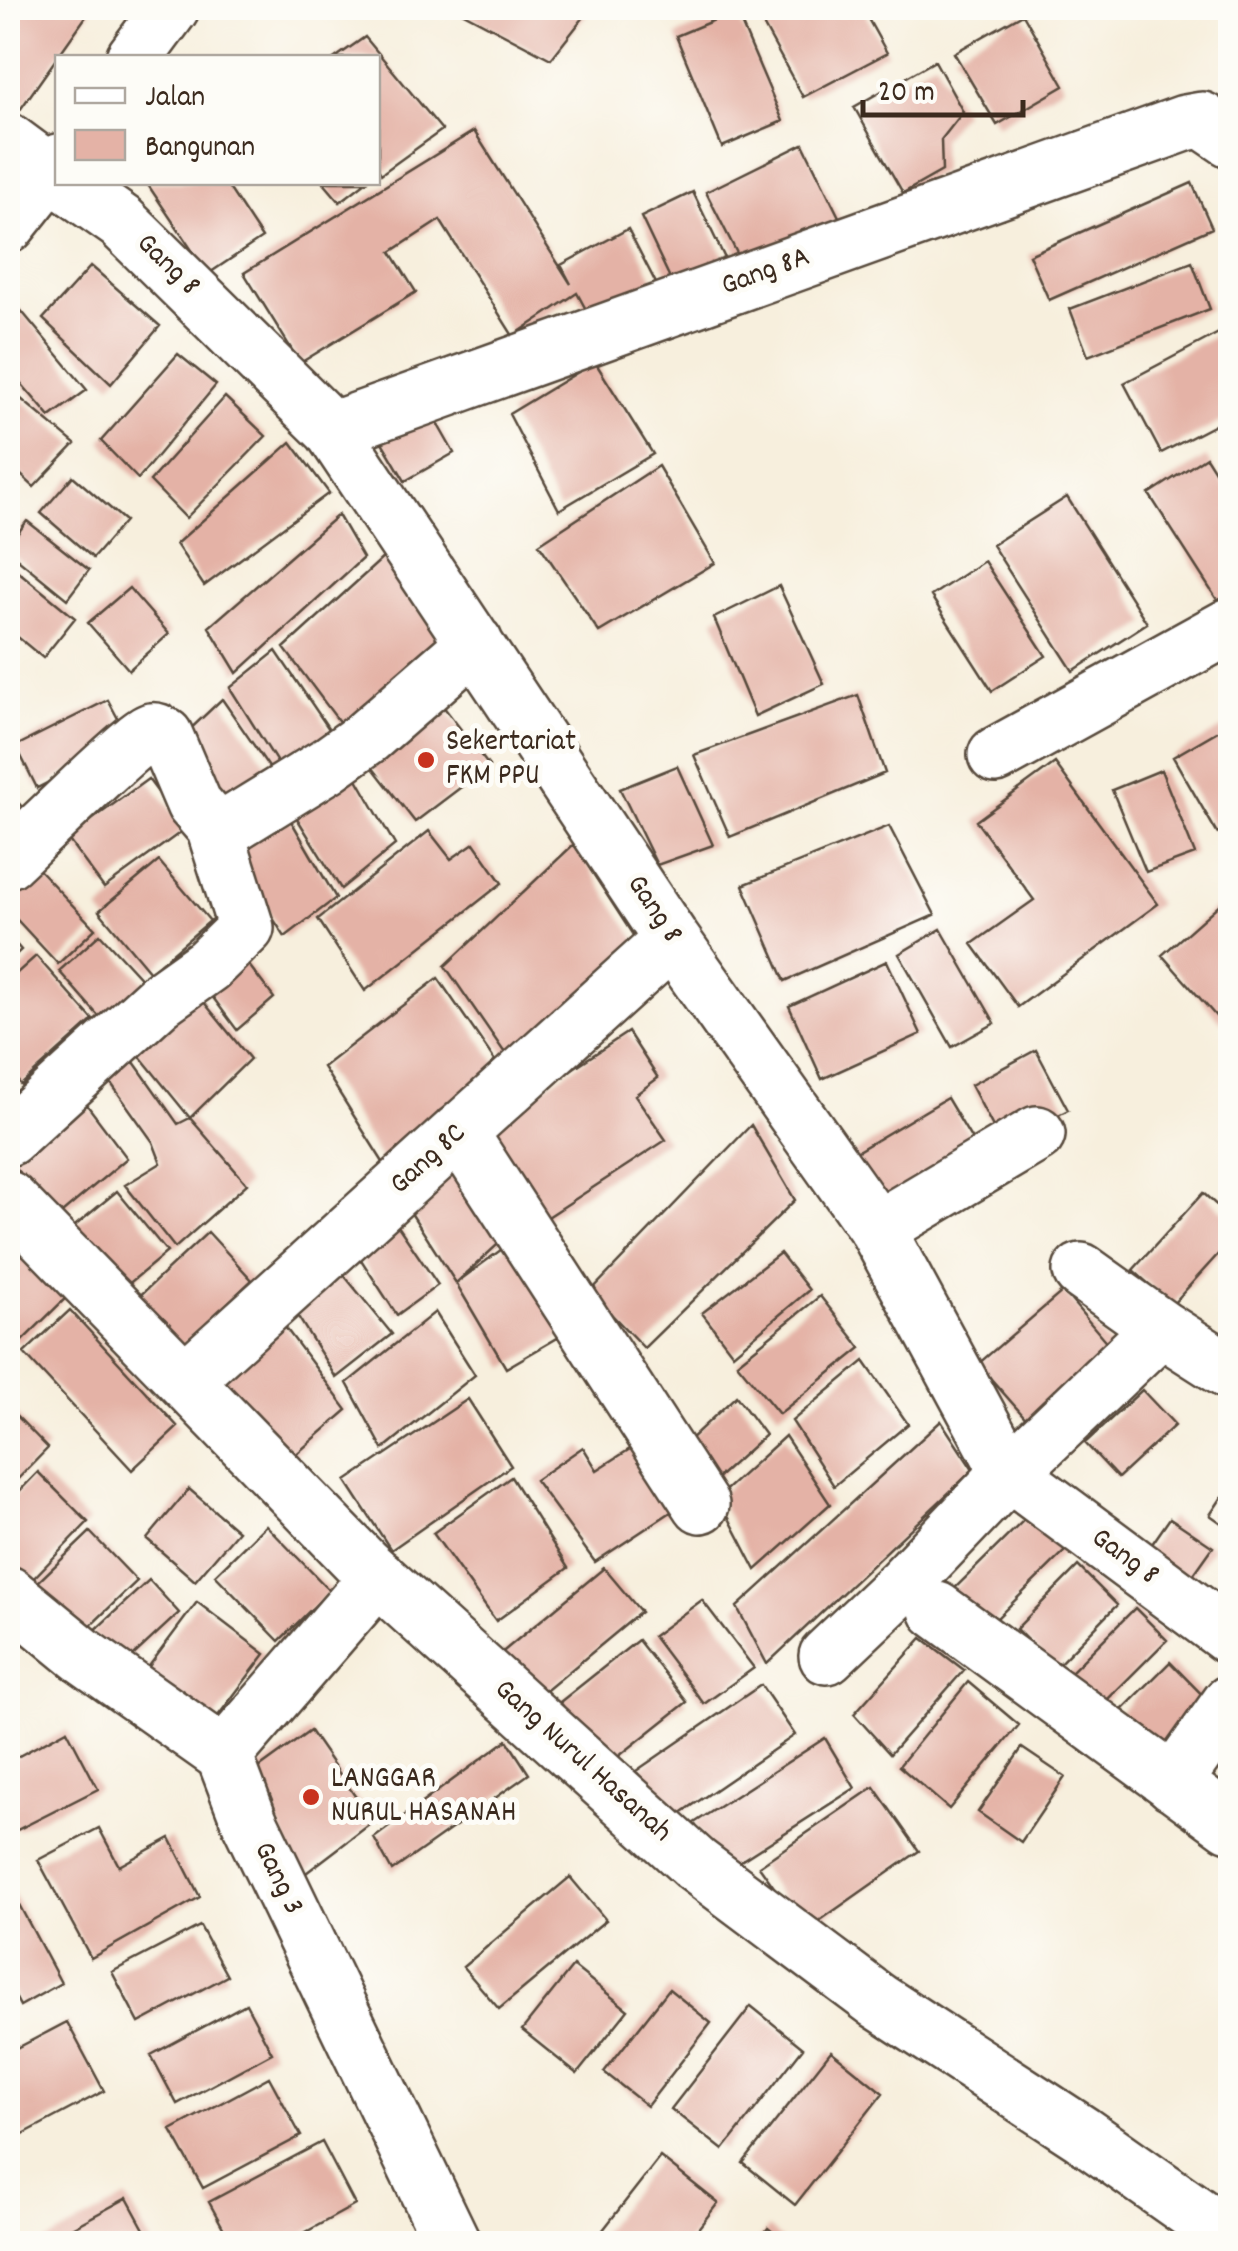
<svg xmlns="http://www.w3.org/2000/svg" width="1238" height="2251" viewBox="0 0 1238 2251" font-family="Dekko,sans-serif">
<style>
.building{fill:#e4b2a6}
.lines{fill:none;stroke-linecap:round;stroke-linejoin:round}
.minor-casing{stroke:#57483b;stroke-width:60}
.minor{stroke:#fff;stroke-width:55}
.poi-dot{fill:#c8321e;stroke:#fdfcf7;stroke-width:4}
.labels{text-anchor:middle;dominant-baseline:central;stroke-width:10;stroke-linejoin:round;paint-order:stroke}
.street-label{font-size:30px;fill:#3b2a1e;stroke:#fdfcf7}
.poi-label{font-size:30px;fill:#3b2a1e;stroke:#fdfcf7;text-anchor:start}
</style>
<rect width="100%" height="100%" fill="#fdfcf7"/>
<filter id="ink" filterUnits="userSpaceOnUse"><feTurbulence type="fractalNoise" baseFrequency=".01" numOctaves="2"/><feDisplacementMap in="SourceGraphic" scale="20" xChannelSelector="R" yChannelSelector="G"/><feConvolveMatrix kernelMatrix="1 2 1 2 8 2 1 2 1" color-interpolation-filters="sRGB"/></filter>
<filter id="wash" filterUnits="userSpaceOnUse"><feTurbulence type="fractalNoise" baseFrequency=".0048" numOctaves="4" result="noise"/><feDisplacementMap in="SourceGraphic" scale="40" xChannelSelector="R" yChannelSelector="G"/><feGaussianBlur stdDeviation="2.25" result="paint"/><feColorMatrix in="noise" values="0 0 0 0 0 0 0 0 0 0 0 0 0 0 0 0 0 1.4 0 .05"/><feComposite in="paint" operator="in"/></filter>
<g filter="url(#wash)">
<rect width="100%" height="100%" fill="#f7efdd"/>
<g id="blocks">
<path class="building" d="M8 8H92L15 117 8 112Z
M459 8H591L551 59 458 10Z
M754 8H862L887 53 803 97Z
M736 11 783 121 722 147 676 36Z
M1023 14 1064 86 997 125 954 53Z
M365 37 442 130 381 174 378 169V58H335Z
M935 61 963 112 941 140 942 171 903 193 854 107Z
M474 131 571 284 561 265 628 229 660 291 595 326 577 293 513 336 440 220 391 252 416 292 300 363 244 273Z
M803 144 840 219 744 267 706 192Z
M146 182H225L262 238 208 274Z
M323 182H366L340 202Z
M1192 183 1212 228 1049 300 1029 255Z
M693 192 732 273 679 297 641 217Z
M1192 262 1210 309 1088 356 1070 309Z
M91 266 160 326 111 384 43 319Z
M19 308 87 390 50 417 8 368V318Z
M1230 327V417L1161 453 1124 383Z
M178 354 216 385 138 479 101 441Z
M595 362 653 454 559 510 509 414Z
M8 388 75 444 34 487 8 463Z
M225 397 266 436 186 518 150 481Z
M429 409 454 453 405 481 379 437Z
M291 442 329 493 204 586 176 544Z
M1206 457 1230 495V620L1149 494Z
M658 466 715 563 599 632 539 544Z
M73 476 125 521 93 558 41 513Z
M1067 497 1147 623 1073 671 992 545Z
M338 515 363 558 237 673 209 627Z
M27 521 89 570 67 599 8 551V546Z
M385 556 442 638 343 727 284 648Z
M984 561 1046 656 992 691 931 596Z
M8 563 75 618 43 658 8 629Z
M779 586 824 684 755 716 714 618Z
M129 588 169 634 129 670 88 623Z
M276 651 331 732 283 772 230 688Z
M433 693 489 766 415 822 362 754Z
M858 695 885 773 730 837 694 755Z
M222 699 275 776 227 808 183 736Z
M108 700 130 741 37 788 16 746Z
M1230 724V825L1217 833 1173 757Z
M1055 763 1158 904 1018 1007 972 944 1034 900 976 821Z
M349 765 395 845 341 889 290 807Z
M677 766 713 845 657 865 620 789Z
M1161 770 1195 854 1146 872 1112 790Z
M148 779 185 829 104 888 67 838Z
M8 791 29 815 8 835Z
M283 807 336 898 285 937 224 842Z
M889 826 935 915 785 981 743 885Z
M429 831 451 859 474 843 502 883 365 991 318 919Z
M574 844 642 949 511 1062 445 966Z
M27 857 95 929 58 964 8 910V875Z
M159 861 210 921 150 972 99 911Z
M1230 895V1014L1221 1022 1162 955Z
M941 929 995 1023 952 1047 899 954Z
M100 934 145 983 103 1021 59 971Z
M8 935 21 950 8 962Z
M36 956 93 1020 21 1085 8 1069V981Z
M242 956 274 998 237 1030 203 984Z
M887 961 921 1034 822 1079 789 1006Z
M438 978 500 1068 386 1167 323 1067Z
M186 980 250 1059 190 1118 130 1044Z
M628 1032 658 1078 635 1095 666 1140 534 1226 474 1134Z
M1036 1050 1068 1110 1002 1144 971 1085Z
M129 1055 178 1124 190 1118 247 1184 175 1248 125 1185 161 1163 153 1142 103 1072Z
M78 1093 127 1158 56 1218 8 1159Z
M947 1098 981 1155 887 1210 853 1154Z
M751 1125 795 1200 644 1348 590 1292Z
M460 1155 509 1234 456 1283 402 1199Z
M117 1191 167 1252 114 1296 64 1235Z
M1203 1193 1230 1217V1241L1172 1305 1133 1270Z
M398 1226 438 1285 397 1315 356 1252Z
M208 1232 252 1280 178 1350 133 1302Z
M23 1233 76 1288 19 1344 8 1332V1249Z
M513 1241 571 1330 506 1368 456 1283Z
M780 1253 809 1290 733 1354 702 1313Z
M343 1274 392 1334 336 1378 292 1307Z
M1063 1291 1120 1358 1036 1430 978 1364Z
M820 1296 861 1348 779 1414 737 1363Z
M70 1310 178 1427 132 1470 24 1353Z
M435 1312 475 1375 383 1449 347 1383Z
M282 1323 347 1410 285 1464 221 1381Z
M864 1361 908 1424 834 1486 792 1421Z
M1142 1390 1175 1425 1118 1478 1085 1443Z
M736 1396 765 1435 712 1483 688 1441Z
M468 1399 511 1466 391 1550 346 1481Z
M8 1407 48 1448 8 1489Z
M941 1421 973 1470 767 1664 737 1607Z
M785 1436 830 1504 756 1570 718 1497Z
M641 1442 677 1508 595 1562 535 1480 583 1447 597 1470Z
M38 1472 88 1522 27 1585 8 1565V1503Z
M511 1477 568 1568 496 1621 433 1533Z
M1230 1485V1529L1210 1515Z
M189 1489 238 1531 195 1581 147 1539Z
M1031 1513 1067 1549 989 1626 953 1590Z
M1170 1518 1213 1547 1186 1585 1143 1557Z
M266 1525 330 1591 279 1641 215 1575Z
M90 1532 137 1581 84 1632 37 1583Z
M1078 1566 1117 1605 1055 1668 1016 1629Z
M604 1568 641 1612 536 1699 499 1655Z
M1230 1573V1622L1208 1607Z
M149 1580 179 1613 122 1666 92 1633Z
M702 1600 754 1668 704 1704 653 1636Z
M197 1602 265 1654 208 1729 141 1677Z
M1135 1608 1167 1640 1100 1707 1068 1675Z
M922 1638 964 1670 890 1754 854 1714Z
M638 1640 687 1702 609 1764 560 1702Z
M1170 1662 1221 1714 1170 1764 1119 1713Z
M968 1682 1019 1725 949 1809 899 1766Z
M761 1685 795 1735 671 1820 636 1771Z
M67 1730 98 1789 17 1830 8 1812V1762Z
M310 1731 373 1822 302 1876 255 1771Z
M825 1738 855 1788 725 1871 694 1823Z
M507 1740 529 1774 392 1871 374 1838Z
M1022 1748 1065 1777 1021 1842 978 1812Z
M874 1787 919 1851 805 1931 759 1866Z
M99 1828 119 1866 170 1838 200 1897 91 1958 38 1860Z
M570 1877 606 1920 499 2009 463 1967Z
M8 1884 61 1983 20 2006 8 1983Z
M200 1926 227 1976 139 2023 112 1972Z
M573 1966 628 2010 577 2074 522 2030Z
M669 1989 711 2023 647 2106 604 2072Z
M246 2004 272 2053 177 2104 151 2055Z
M751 2006 803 2048 723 2150 671 2109Z
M67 2022 104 2091 8 2142V2053Z
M831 2051 883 2093 795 2205 743 2163Z
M269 2077 301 2136 203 2188 171 2130Z
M322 2142 355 2205 284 2244H232L209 2202Z
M660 2157 718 2203 686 2244H592Z
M127 2198 152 2244H42Z
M768 2228 787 2244H756Z"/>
</g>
</g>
<g filter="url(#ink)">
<use href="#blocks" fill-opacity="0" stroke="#57483b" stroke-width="2.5"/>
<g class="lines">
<defs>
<path id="minor" d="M134 58 171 8
M8 141 58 178
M64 182 121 222 332 430 672 940 877 1229 1009 1473 1230 1637
M8 225 58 162
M332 430 1185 123 1202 120 1230 139
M996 755 1230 626
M214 827 231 825 328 765 367 737 475 643
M8 860C28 842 137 734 151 731 157 730 160 733 165 736L194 804 214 827 246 928 208 965 159 1000 8 1138
M459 1132 701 1505
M8 1199 364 1565 695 1864 878 2001 1082 2134 1230 2238
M877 1229 1037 1134
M1161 1328 1230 1372
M185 1380 672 940
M8 1594 81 1654 224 1755 250 1823 453 2244
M937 1610 1230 1824
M827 1656 903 1584 1009 1473 1161 1328 1081 1271
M224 1755 378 1577
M1173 1783 1230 1703"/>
</defs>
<use href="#minor" class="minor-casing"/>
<use href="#minor" class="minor"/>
</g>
</g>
<g class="poi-dot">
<circle cx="426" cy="760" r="10"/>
<circle cx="311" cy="1797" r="10"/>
</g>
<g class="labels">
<g class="street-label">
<text transform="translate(167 266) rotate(44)">Gang 8</text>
<text transform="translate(766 273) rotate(-20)">Gang 8A</text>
<text transform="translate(653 910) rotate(56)">Gang 8</text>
<text transform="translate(429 1160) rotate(-42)">Gang 8C</text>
<text transform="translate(1124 1558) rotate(36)">Gang 8</text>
<text transform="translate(582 1762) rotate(42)">Gang Nurul Hasanah</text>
<text transform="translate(277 1879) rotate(64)">Gang 3</text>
</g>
<g class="poi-label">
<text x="446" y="743">Sekertariat<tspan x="446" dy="34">FKM PPU</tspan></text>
<text x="331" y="1780">LANGGAR<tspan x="331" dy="34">NURUL HASANAH</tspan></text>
</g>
</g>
<rect width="1238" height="2251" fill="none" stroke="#fdfcf7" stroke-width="40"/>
<rect x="55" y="55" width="325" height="130" fill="#fdfcf7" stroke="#afa8a0" stroke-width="2.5"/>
<rect x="75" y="88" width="50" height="15" fill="#ffffff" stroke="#afa8a0" stroke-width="2.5"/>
<text x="145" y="105" font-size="30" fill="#3b2a1e">Jalan</text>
<rect x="75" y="130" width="50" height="30" fill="#e4b2a6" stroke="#afa8a0" stroke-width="2.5"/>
<text x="145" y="155" font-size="30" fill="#3b2a1e">Bangunan</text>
<path d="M863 100v15h160v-15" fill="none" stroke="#3b2a1e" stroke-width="5"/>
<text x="878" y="100" font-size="30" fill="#3b2a1e" stroke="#fdfcf7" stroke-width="8" paint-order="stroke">20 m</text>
</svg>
